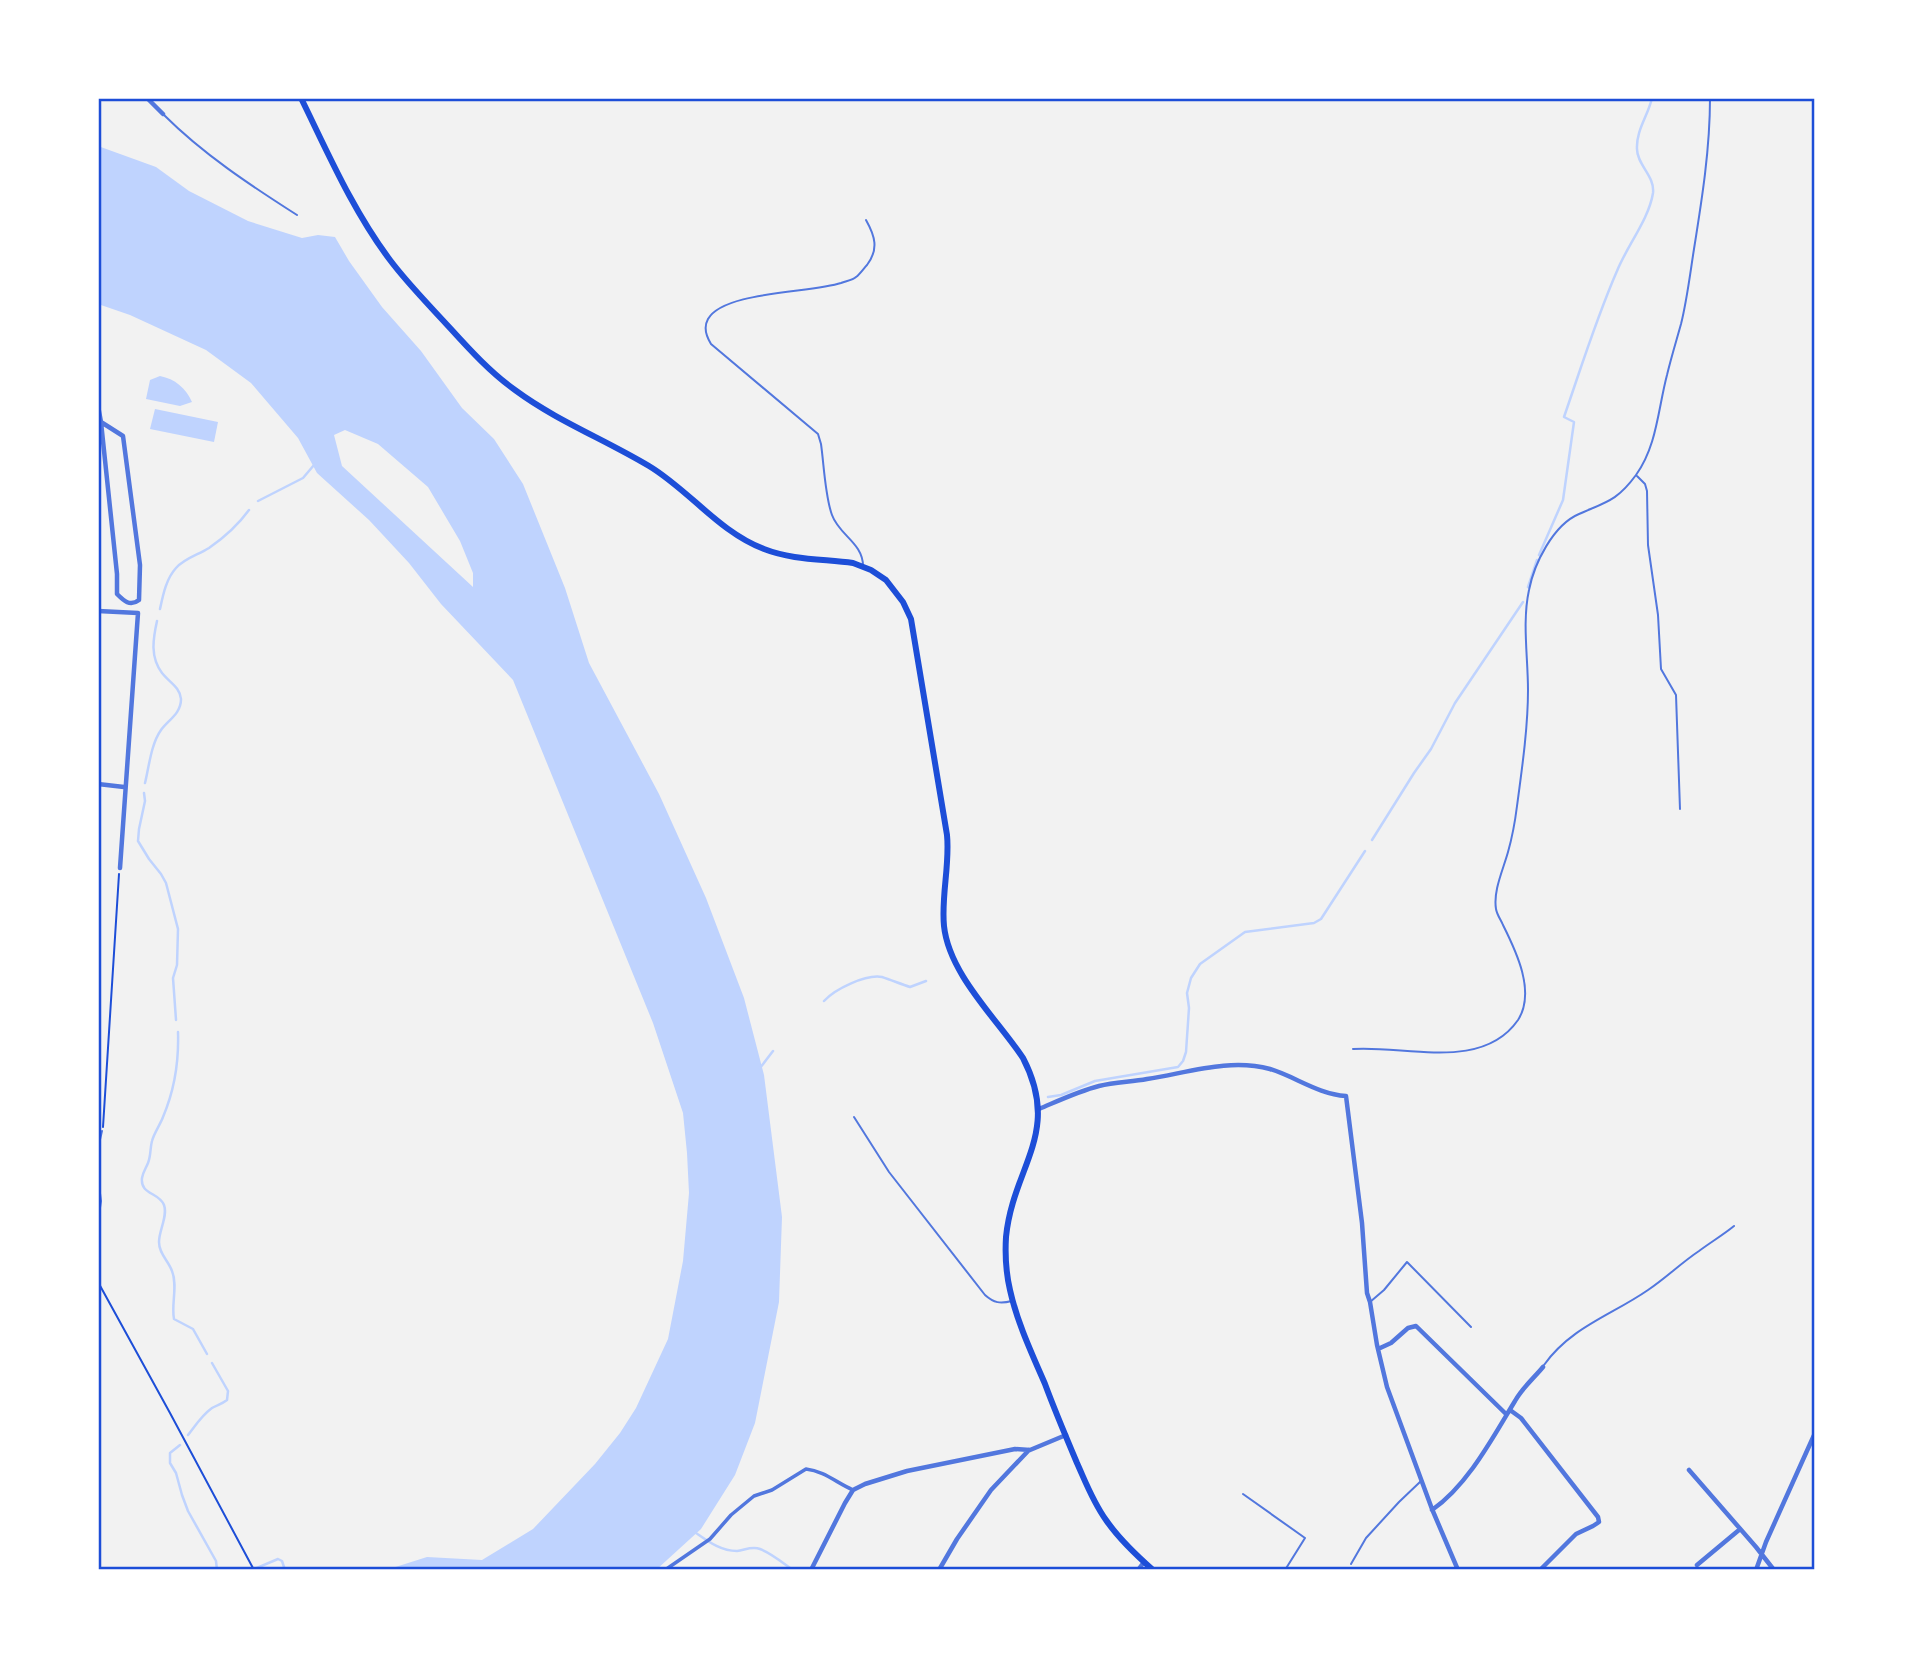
<svg xmlns="http://www.w3.org/2000/svg" width="1913" height="1668" viewBox="0 0 1913 1668" font-family="Lato,sans-serif">
<style>
.water{fill:#bfd3fe;fill-rule:evenodd}
.lines{fill:none;stroke-linecap:round;stroke-linejoin:round}
.stream{stroke:#bfd3fe;stroke-width:2.5}
.path{stroke:#1d4ed8;stroke-width:2}
.service{stroke:#5277de;stroke-width:2}
.pedestrian{stroke:#5277de;stroke-width:3.5}
.minor{stroke:#5277de;stroke-width:4.5}
.secondary{stroke:#1d4ed8;stroke-width:6}
.neatline{fill:none;stroke:#1d4ed8;stroke-width:2.5}
</style>
<rect width="100%" height="100%" fill="#f2f2f2"/>
<path class="water" d="M98 146 156 167 189 191 248 221 302 238 318 235 335 237 349 261 382 307 421 351 462 408 494 439 523 484 565 588 589 663 659 794 706 898 744 998 764 1075 782 1217 779 1302 755 1423 735 1475 701 1529 656 1570H386L427 1557 482 1560 533 1529 595 1464 620 1433 636 1408 668 1339 683 1261 689 1193 687 1153 683 1113 653 1023 513 680 441 604 409 563 369 520 317 473 298 438 251 383 206 350 130 315 98 304ZM345 430 378 444 428 487 460 541 473 573V587L342 466 334 435Z
M160 376C175 379 186 388 192 402L180 406 146 399 150 380Z
M155 409 218 422 214 442 150 429Z"/>
<g class="lines">
<path class="stream" d="M258 501 303 478 314 465
M1539 555 1563 500 1574 422 1564 417C1581 368 1596 319 1617 271 1627 246 1649 219 1653 193 1655 176 1637 165 1637 149 1636 130 1648 116 1652 98
M1528 587 1537 560
M160 609C163 595 166 579 176 568 185 558 198 555 209 548 225 537 238 525 249 510
M145 783C149 767 151 744 161 730 168 720 181 714 181 699 180 687 169 682 162 673 150 657 153 639 157 621
M144 793 145 801 139 829 138 841 149 859 161 874 166 883 178 929 177 965 173 978 176 1020
M1372 840 1414 773 1431 749 1455 703 1523 602
M824 1001C835 989 866 974 882 977 891 980 901 984 910 987L926 981
M178 1032C179 1062 175 1089 163 1117 160 1125 154 1133 152 1141 150 1148 151 1156 148 1163 146 1168 143 1172 142 1178 140 1195 159 1192 164 1205 168 1216 159 1230 159 1242 159 1254 168 1260 172 1271 178 1286 171 1304 174 1319L193 1329 207 1354
M760 1068 773 1051
M1048 1097 1061 1095 1095 1081 1178 1067 1183 1061 1186 1052 1189 1008 1187 993 1191 978 1200 964 1245 932 1314 923 1321 919 1365 851
M188 1435C195 1426 202 1415 212 1408 217 1405 222 1404 227 1400L228 1391 212 1363
M180 1445 170 1453V1463L176 1473 182 1495 188 1511 216 1561 217 1570
M696 1533C709 1542 721 1551 737 1551 745 1550 752 1546 760 1549 771 1553 783 1563 793 1570
M252 1570 278 1559 282 1561 285 1570"/>
<path class="path" d="M103 1127 119 874
M98 1282 170 1413 254 1570"/>
<path class="service" d="M164 115C203 154 250 185 297 215
M1637 476 1645 484 1647 491 1648 545 1658 615 1661 669 1676 695 1680 809
M863 566C863 543 839 535 832 515 825 496 824 465 821 444L818 434 711 344C706 336 703 328 708 319 724 291 811 293 841 283 846 281 853 280 856 277 860 274 864 268 867 265 879 249 875 236 866 220
M1353 1049C1405 1045 1482 1072 1518 1020 1536 992 1516 951 1503 925 1501 920 1497 915 1496 909 1493 891 1503 870 1508 852 1512 838 1515 822 1517 806 1522 769 1528 727 1528 690 1528 657 1522 622 1529 590 1534 564 1553 525 1579 514 1606 502 1617 501 1636 475 1657 446 1658 409 1667 375 1671 358 1676 342 1681 324 1687 300 1690 274 1694 249 1702 199 1710 149 1710 98
M854 1117 889 1172 985 1295C994 1303 1000 1304 1012 1301
M98 1148 102 1131
M98 1177 101 1201 98 1221
M1370 1302 1384 1290 1407 1262 1471 1327
M1544 1365C1571 1327 1612 1315 1648 1290 1666 1278 1681 1263 1699 1251 1711 1242 1723 1235 1734 1226
M1243 1494 1305 1538 1285 1570
M1351 1564 1366 1538 1399 1502 1421 1481"/>
<path class="pedestrian" d="M665 1570 710 1539 731 1515 754 1496 772 1490 806 1469C824 1471 837 1483 853 1490"/>
<path class="minor" d="M147 98 163 114
M98 406 101 422 117 574V594C124 601 130 607 139 600L140 565 123 436 101 422
M98 611 138 613 120 868
M98 784 124 787
M1039 1109C1058 1101 1079 1091 1099 1086 1115 1082 1131 1082 1147 1079 1187 1073 1229 1058 1270 1069 1296 1077 1318 1094 1346 1096L1362 1223 1367 1293 1370 1302 1377 1345 1387 1387 1432 1509 1458 1570
M1378 1349 1391 1343 1408 1328 1416 1326 1506 1414
M1510 1410 1521 1418 1598 1517 1599 1522 1593 1526 1576 1534 1540 1570
M1689 1470 1756 1547 1774 1570
M1432 1510C1468 1485 1493 1437 1515 1401 1522 1388 1534 1378 1543 1367
M1697 1565 1739 1530
M811 1570 845 1503 853 1490 865 1484 907 1471 1015 1449 1030 1450 1066 1435
M939 1570 957 1539 991 1490 1029 1450
M1138 1570 1144 1562
M1756 1570 1766 1542 1815 1433"/>
<path class="secondary" d="M301 98C328 153 353 211 390 260 408 284 430 306 450 328 470 350 491 373 515 390 557 421 604 439 649 466 689 490 719 532 764 549 792 560 823 559 853 563L871 570 886 580 903 602 911 619 947 835C950 865 941 896 944 926 949 974 997 1019 1023 1058 1062 1133 1013 1166 1006 1237 1005 1254 1006 1273 1010 1290 1017 1322 1032 1354 1045 1384 1055 1411 1066 1437 1077 1463 1086 1483 1093 1502 1106 1520 1119 1539 1136 1555 1153 1570"/>
</g>
<rect width="1913" height="1668" fill="none" stroke="#ffffff" stroke-width="200"/>
<rect x="100" y="100" width="1713" height="1468" class="neatline"/>
</svg>
